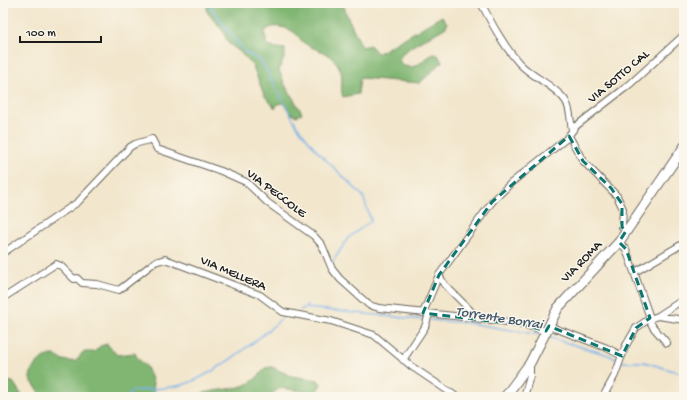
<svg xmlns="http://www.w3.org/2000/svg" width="687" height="400" viewBox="0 0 687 400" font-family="'Gochi Hand',sans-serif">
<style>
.forest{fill:#80b672;stroke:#4e6947}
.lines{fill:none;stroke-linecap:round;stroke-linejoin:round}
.stream{stroke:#7db3eb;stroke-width:1.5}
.minor-casing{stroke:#67635a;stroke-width:8}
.secondary-casing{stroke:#67635a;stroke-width:11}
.minor{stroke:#fff;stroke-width:6}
.secondary{stroke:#fff;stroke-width:9}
.marked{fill:none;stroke:#0f766e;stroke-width:3;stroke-dasharray:8 5;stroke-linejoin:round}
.labels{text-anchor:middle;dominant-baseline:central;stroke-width:3;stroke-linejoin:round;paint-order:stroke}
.street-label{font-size:13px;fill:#1c1c1c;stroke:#fbf7ec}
.water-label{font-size:14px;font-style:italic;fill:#43586f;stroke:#fbf7ec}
</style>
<rect width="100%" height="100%" fill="#fbf7ec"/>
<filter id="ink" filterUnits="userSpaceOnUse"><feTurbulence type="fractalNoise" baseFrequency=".025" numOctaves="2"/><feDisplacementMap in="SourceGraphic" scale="8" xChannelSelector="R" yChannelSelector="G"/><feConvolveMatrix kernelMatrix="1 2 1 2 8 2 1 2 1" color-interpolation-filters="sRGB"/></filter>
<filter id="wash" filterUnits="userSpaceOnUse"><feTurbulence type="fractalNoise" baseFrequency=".012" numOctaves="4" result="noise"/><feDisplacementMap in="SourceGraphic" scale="16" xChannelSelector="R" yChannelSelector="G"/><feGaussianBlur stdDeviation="0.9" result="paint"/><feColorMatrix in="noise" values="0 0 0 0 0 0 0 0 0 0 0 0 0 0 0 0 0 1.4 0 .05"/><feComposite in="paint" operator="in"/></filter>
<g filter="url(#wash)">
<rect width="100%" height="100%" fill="#f2e6cc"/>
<path class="forest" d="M211 3H343L347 16 362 47 370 45 377 53H379L442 16 447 23 446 27C435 35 403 47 399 60L402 65C417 72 421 59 434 54L438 55 442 62 420 83 360 78 358 94 343 97C339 87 345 77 339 67 330 50 316 52 303 42 300 40 300 37 297 35 291 28 271 22 265 32L266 42 270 47 285 49V56L279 70 285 85 302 113 297 116 290 113 284 103 278 104 275 108 264 95 253 66 239 51 228 43 223 31 207 12V7Z
M107 344 117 355 135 353C139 363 144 361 147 368 151 375 156 389 153 397H43L30 379C30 367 43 354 55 355 59 360 69 362 76 361L83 352H94L100 346Z
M272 367 291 376 318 380 321 384 316 393 280 388 268 397H192C222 384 245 397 265 368Z
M7 381 13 382 23 397H3V383Z"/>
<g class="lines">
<path class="stream" d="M204 3 211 8 244 51 262 62 297 126 317 151 363 196 371 221 348 238 332 263
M305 308 426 320
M300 310 305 308 307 304
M430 320 469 323 541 335
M547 337 609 355 619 361
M622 362H644L684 374
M127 397 132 391C149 389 169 389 185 384 214 375 261 338 284 316"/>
</g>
</g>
<g filter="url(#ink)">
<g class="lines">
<defs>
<path id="minor" d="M481 3C492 24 503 45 519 63 533 78 553 84 565 100 571 108 570 121 572 130
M569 136 583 161 617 196 623 209 622 227 626 231
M619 242 626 249 650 318
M3 253 78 202 130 147 135 144 152 139 157 149 221 171 246 182 268 203 314 236 322 245 332 269 340 279 369 305 379 308 501 321 524 325 546 331
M635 272 684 243
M439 275 444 284 478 318
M3 298 56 264 61 266 74 279 77 278 82 283 97 284 119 290 155 262 165 259 260 295 283 312 331 321 374 335 411 366 457 397
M423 313 439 275 492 202 511 183 566 139 576 126 629 85 684 35
M658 316 684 320
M649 319 653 327 667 343
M549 326 607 348 622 356
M403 360 425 327 429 314
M524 397 530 376V364
M603 397 615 375 625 347 636 328 649 319 658 316 684 299"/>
<path id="secondary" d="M505 397 530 363 558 308 619 242 684 147"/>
</defs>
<use href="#minor" class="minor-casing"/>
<use href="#secondary" class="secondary-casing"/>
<use href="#minor" class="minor"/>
<use href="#secondary" class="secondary"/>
</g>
</g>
<path class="marked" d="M569 136 583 161 611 188 622 204V227L626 231 619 242 626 249 650 318 636 328 622 356 549 326 546 331 524 325 423 313 439 275 492 202Z"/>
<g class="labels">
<g class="street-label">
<text transform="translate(619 77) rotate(-40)">VIA SOTTO CAL</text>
<text transform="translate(276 194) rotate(37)">VIA PECCOLE</text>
<text transform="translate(582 262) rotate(-46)">VIA ROMA</text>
<text transform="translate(233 274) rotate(23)">VIA MELLERA</text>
</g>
<g class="water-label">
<text transform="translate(499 319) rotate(9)">Torrente Borrai</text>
</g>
</g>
<rect width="687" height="400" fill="none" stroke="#fbf7ec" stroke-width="16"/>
<path d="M20 36v6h81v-6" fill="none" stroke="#1c1c1c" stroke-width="2"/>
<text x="26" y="36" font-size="12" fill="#1c1c1c" stroke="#fbf7ec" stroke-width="3" paint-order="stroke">100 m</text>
</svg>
